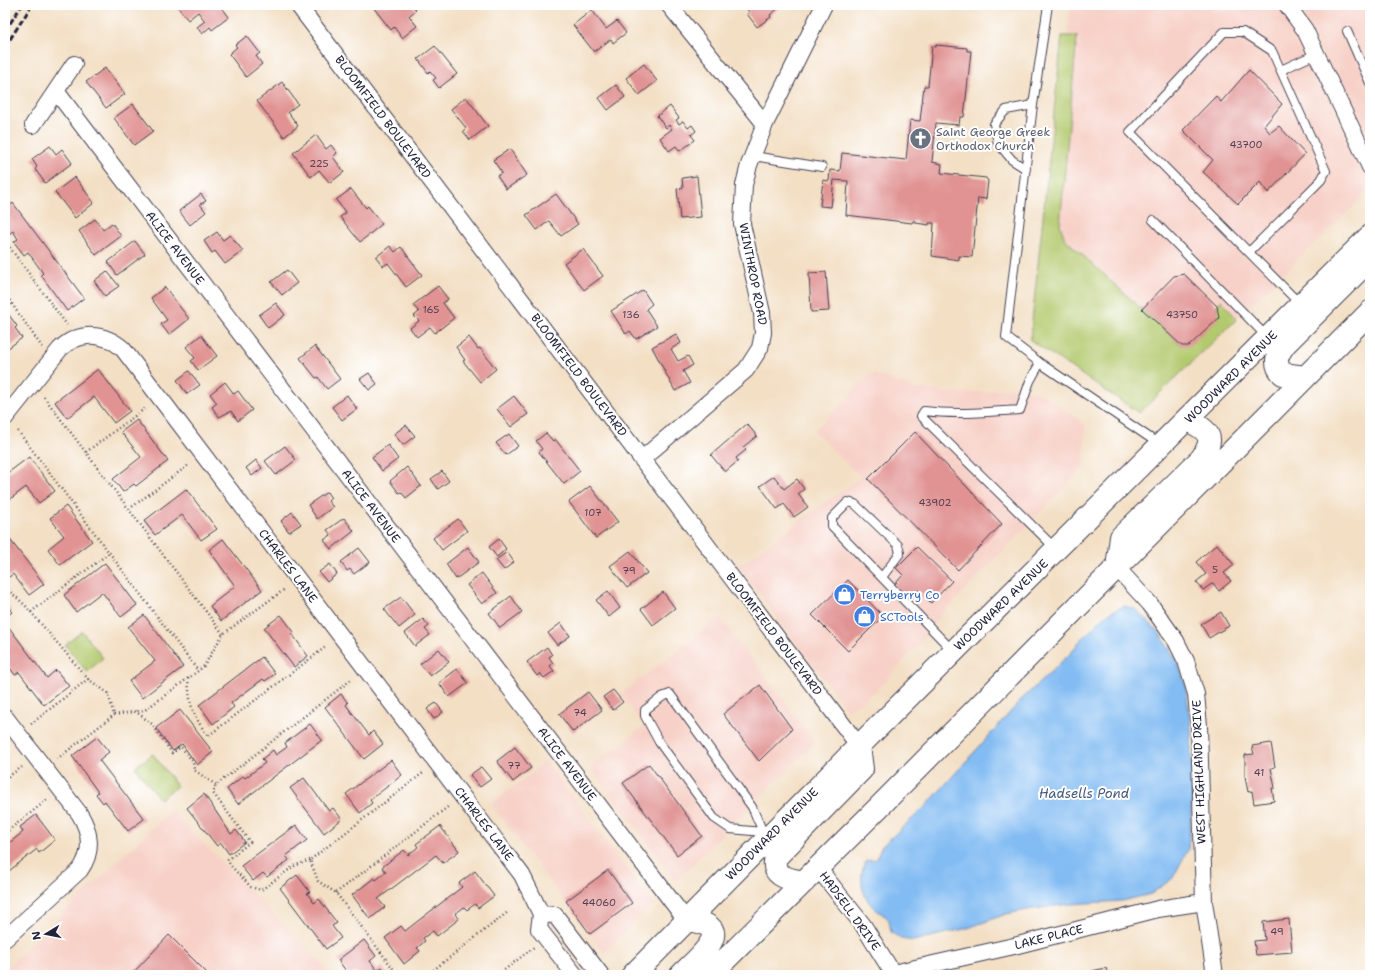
<svg xmlns="http://www.w3.org/2000/svg" width="1375" height="980" viewBox="0 0 1375 980" font-family="'Shantell Sans',sans-serif">
<style>
.built{fill:#f7d1c7}
.green{fill:#b3c96d;stroke:#6a7654}
.water{fill:#82bcf3;stroke:#526f97}
.building{fill:#e19393}
.lines{fill:none;stroke-linecap:round;stroke-linejoin:round}
.lane-casing{stroke:#413e50;stroke-width:10}
.street-casing{stroke:#413e50;stroke-width:18}
.primary-casing{stroke:#413e50;stroke-width:24}
.path{stroke:#413e50;stroke-width:2.5;stroke-dasharray:1 3;stroke-linecap:butt}
.lane{stroke:#fff;stroke-width:8}
.street{stroke:#fff;stroke-width:16}
.primary{stroke:#fff;stroke-width:22}
.rail{stroke:#22223b;stroke-width:3;stroke-dasharray:6 3;stroke-linecap:butt}
.labels{text-anchor:middle;dominant-baseline:central;stroke-width:4;stroke-linejoin:round;paint-order:stroke}
.number-label{font-size:10px;fill:#523e51}
.street-label{font-size:12px;fill:#22223b;stroke:#fff}
.worship-label{font-size:12px;fill:#5b616d;stroke:#fff;text-anchor:start}
.shop-label{font-size:12px;fill:#366cbe;stroke:#fff;text-anchor:start}
.water-label{font-size:13px;font-style:italic;fill:#44587b;stroke:#fff}
</style>
<rect width="100%" height="100%" fill="#fff"/>
<filter id="ink" filterUnits="userSpaceOnUse"><feTurbulence type="fractalNoise" baseFrequency=".025" numOctaves="2"/><feDisplacementMap in="SourceGraphic" scale="8" xChannelSelector="R" yChannelSelector="G"/><feConvolveMatrix kernelMatrix="1 2 1 2 8 2 1 2 1" color-interpolation-filters="sRGB"/></filter>
<filter id="wash" filterUnits="userSpaceOnUse"><feTurbulence type="fractalNoise" baseFrequency=".012" numOctaves="4" result="noise"/><feDisplacementMap in="SourceGraphic" scale="16" xChannelSelector="R" yChannelSelector="G"/><feGaussianBlur stdDeviation="0.9" result="paint"/><feColorMatrix in="noise" values="0 0 0 0 0 0 0 0 0 0 0 0 0 0 0 0 0 1.4 0 .05"/><feComposite in="paint" operator="in"/></filter>
<g filter="url(#wash)">
<rect width="100%" height="100%" fill="#f3dfc4"/>
<path class="built" d="M1102 5H1279L1292 19 1370 182V186L1354 206 1185 368 1049 229 1070 9Z
M1305 5H1370V152L1302 12Z
M871 373 911 387 949 393 984 392 1016 387 1043 395 1085 424 1084 467 936 620 924 638 879 688 864 700 847 710 738 566 861 477 814 431Z
M720 617 815 742 676 881 590 767 644 726 621 694Z
M545 760 653 904 604 953 491 804 532 773Z
M171 810 333 975H5V969Z"/>
<path class="green" d="M1062 36H1077L1060 225 1065 239 1182 346 1218 318 1217 306 1221 300 1237 319 1139 413 1030 340Z
M82 631 103 658 87 672 65 645Z
M153 754 177 786 160 799 135 767Z"/>
<path class="water" d="M1124 606 1135 609 1157 630 1177 661 1186 687 1191 729V761L1194 779 1188 849 1173 878 1151 894 1122 901 1070 904 1026 910 1006 914 968 928 913 941 901 939 891 932 889 920C885 915 879 912 874 908 861 896 858 876 866 861L876 859 882 846 925 807 1023 698 1072 652 1079 642 1107 614Z"/>
<g id="blocks">
<path class="building" d="M176 5H220L229 17 212 30 210 27 202 34 197 27 205 21 198 12 188 20Z
M375 5H412L416 10 409 16 417 26 402 38 394 27 391 30 373 7Z
M744 5H779L780 7 770 15 771 17 757 27 747 14 749 12Z
M592 10 606 29 617 21 626 33 613 43 611 39 594 52 573 25Z
M247 36 260 53 256 56 262 64 246 77 229 54 237 47 235 45Z
M936 45 967 48V51H971L964 117H960L959 125 936 123 932 162 942 164 941 173 986 178 988 181 986 199 978 198 972 257 959 256V260L932 256 934 223H929V225L916 223V221H913L912 223 846 215 848 181 834 180 831 207 820 206 823 180 829 181 830 170 840 171 842 153 906 160 910 120 920 121 924 86H928L932 46 936 47Z
M435 46 457 74 439 88 433 80 436 78 430 71 428 73 418 59Z
M644 64 657 81 639 95 626 78Z
M105 68 125 94 106 108 86 82Z
M1249 70 1282 104 1264 126 1270 133 1279 126 1305 154 1268 193 1260 182 1238 204 1203 172 1213 160 1183 130 1216 96 1221 102Z
M282 82 298 104 288 112 298 126 284 137 257 101Z
M616 85 625 97 608 110 599 98Z
M466 97 488 126 470 140 463 131 466 128 451 109Z
M133 104 153 131 134 145 114 118Z
M670 106 679 118 676 120 679 124 683 121 688 128 692 125 696 131 691 135 695 140 680 151 676 146 669 151 660 138 672 129 669 125 666 128 657 116Z
M316 135 326 149 331 145 337 153 333 157 344 172 330 183 319 170 311 177 293 153Z
M50 146 56 154 62 149 72 163 45 183 35 169 37 167 32 159Z
M510 149 527 175 506 189 497 176 502 173 493 160Z
M697 176 701 217 680 219 677 189 683 188 682 178Z
M75 177 94 203 75 218 55 192Z
M351 189 366 208 368 206 382 224 360 242 340 217 346 213 336 200Z
M201 194 206 201 200 204 206 212 190 225 179 211Z
M556 194 578 224 561 236 549 221 537 230 526 215Z
M13 203 84 298 67 311 41 275 43 273 28 252 24 255 14 242 18 239 13 231 9 234 5 227V209Z
M95 219 103 230 112 223 121 236 96 255 79 231Z
M217 232 223 240 230 235 243 251 225 264 215 251 212 253 204 241Z
M135 241 145 254 117 275 108 262Z
M390 246 395 252 401 247 422 275 406 287 388 263 383 266 376 257Z
M583 249 603 276 584 290 564 263Z
M287 270 297 283 282 295 271 282Z
M107 271 119 286 105 296 94 281Z
M826 272 829 311 811 312 809 273Z
M1184 274 1217 306 1219 318 1189 346H1182L1142 309 1174 276Z
M438 286 448 299 443 303 454 318 435 333 430 327 417 337 410 328 419 321 414 316 419 312 413 305Z
M165 287 189 319 169 335 161 324 167 320 151 298Z
M643 290 652 304 646 309 657 326 636 339 630 331 626 334 611 311Z
M276 303 285 315 268 328 259 315Z
M5 314 7 317 9 315 17 326 15 328 22 338 7 349 5 346Z
M676 334 681 343 671 349 678 361 688 356 693 365 683 371 690 383 675 391 652 347Z
M201 335 217 356 198 370 191 361 195 358 186 347Z
M469 337 478 349 480 348 496 369 480 382 463 361 465 360 456 347Z
M315 346 340 379 327 389 318 377 316 378 300 358Z
M98 369 130 411 114 423 94 397 67 418 55 402Z
M189 371 200 385 187 394 177 380Z
M369 373 377 384 369 390 360 379Z
M225 382 234 394 238 391 252 410 238 421 231 411 219 417 212 407 217 403 210 394Z
M347 395 357 409 342 420 332 407Z
M514 396 528 414 511 427 497 409Z
M137 420 168 461 136 486 134 484 123 492 113 479 141 457 121 432Z
M747 424 757 436 743 447 746 450 736 458 738 461 725 472 711 455Z
M406 425 415 436 403 445 394 434Z
M915 432 1002 524 958 570 868 479Z
M546 433 553 441 555 439 580 471 564 484 539 452 542 449 536 441Z
M509 434 518 446 506 455 496 443Z
M388 445 398 459 382 471 372 457Z
M285 446 296 460 276 475 265 461Z
M29 457 55 491 39 503 26 487 5 503V475Z
M256 460 262 468 252 476 246 468Z
M407 467 421 486 406 498 401 492 399 493 390 481Z
M442 471 449 481 438 489 431 479Z
M774 476 784 489 797 479 804 489 798 494 808 507 794 517 784 504 777 509 760 486Z
M590 486 618 522 596 538 569 502Z
M186 489 217 529 201 540 182 515 155 535 144 521Z
M327 492 331 498 328 501 333 507 317 519 308 505Z
M66 506 92 541 60 565 48 549 64 536 50 518Z
M292 512 301 524 289 532 281 521Z
M344 518 354 531 331 549 324 540 331 535 327 530Z
M458 519 467 531 442 550 433 538Z
M5 533 44 584 29 595 13 574 9 577 5 572Z
M223 539 262 590 221 621 210 606 235 586 209 550Z
M499 539 506 549 497 557 489 547Z
M1217 544 1234 565 1224 573 1231 581 1219 591 1213 583 1203 590 1196 582 1206 574 1196 562Z
M468 547 479 562 456 579 446 564Z
M917 547 952 581 931 603 918 590 909 600 894 585 903 575 896 568Z
M359 548 370 562 354 574 350 569 347 571 341 562Z
M630 551 647 573 627 588 610 566Z
M507 552 514 562 504 570 496 560Z
M105 563 137 605 121 617 102 592 76 612 64 595Z
M330 564 337 574 327 582 319 572Z
M482 573 497 593 482 604 467 585Z
M848 580 883 616 848 651 812 615Z
M608 591 620 608 609 617 596 600Z
M663 592 675 608 653 625 641 609Z
M511 596 522 612 500 628 489 613Z
M401 597 415 615 399 628 384 609Z
M5 603 12 612 5 618Z
M1221 612 1229 626 1209 638 1201 624Z
M144 615 183 667 142 698 129 681 155 661 128 627Z
M281 615 294 632 292 634 308 656 294 667 264 628Z
M423 619 429 626 425 629 430 635 415 646 405 633Z
M5 622 47 678 56 670 69 686 44 705 19 672 15 675 5 661Z
M561 623 570 636 557 645 548 633Z
M547 647 552 655 549 657 553 663 550 666 554 671 544 678 540 673 537 676 527 662Z
M439 649 449 662 430 676 420 664Z
M262 657 275 674 265 681 263 679 231 703 234 707 213 724 199 705Z
M457 669 468 683 449 697 439 683Z
M760 685 792 729 759 761 723 714Z
M613 690 623 702 613 710 603 697Z
M588 692 602 710 573 732 559 714Z
M341 694 348 703 346 705 369 735 373 731 383 744 364 759 325 707Z
M436 703 443 712 434 719 427 709Z
M180 710 213 752 197 765 182 744 173 751 156 728Z
M310 724 322 740 238 804 227 789 243 776 245 778 265 763 262 759 273 750 276 755 287 747 285 743Z
M97 737 109 752 99 760 144 819 128 831 105 801 103 803 96 794 98 792 72 756Z
M1271 743 1275 767 1271 768 1275 788H1272L1274 801 1254 804 1252 791 1248 792 1245 776V755L1254 754 1252 746Z
M515 747 531 768 513 782 497 761Z
M391 760 402 775 370 800 372 803 360 813 346 794Z
M649 764 702 836 677 855 623 783Z
M481 767 491 779 480 787 470 775Z
M304 778 329 811 333 808 342 819 324 833 290 788Z
M204 794 231 834 236 830 245 842 229 854 221 843 217 846 187 808Z
M36 815 55 840 39 853 37 849 5 874V850L9 846 8 844 23 832 20 827Z
M296 825 307 840 286 856 289 860 267 877 263 873 253 881 241 866Z
M440 826 459 851 443 863 436 855 378 899 385 907 370 919 352 895 374 878 376 880 386 872 382 867 404 850 408 855 418 847 416 844Z
M608 870 632 903 590 934 566 901Z
M475 871 494 896 478 908 475 904 467 910 464 907 455 914 459 919 437 936 433 931 423 938 425 941 417 948 420 951 404 964 385 938 401 926 405 931 462 887 459 883Z
M297 875 310 892 307 893 314 903 319 899 337 923 332 926 341 938 326 949 280 888Z
M1289 919 1292 952 1256 955 1254 941 1265 940 1263 922Z
M169 935 209 975H131Z
M364 940 376 956 370 961 377 970 382 967 388 975H357L355 972 349 975 338 960Z
M1106 968 1108 975H1093L1092 971Z"/>
</g>
</g>
<g filter="url(#ink)">
<use href="#blocks" fill-opacity="0" stroke="#413e50" stroke-width="1"/>
<g class="lines">
<defs>
<path id="lane" d="M1048 5 1033 105 1006 337 1040 363 1159 444
M1347 31 1370 83
M1281 70 1316 54
M753 156 822 167
M1026 169 1012 160 998 143 994 124 1006 110 1033 105
M1153 220 1267 337
M1249 252 1321 180 1326 171 1272 51 1243 32H1224L1130 132 1301 305
M1040 363 1030 381 1020 410C988 412 956 415 924 411L921 416 1055 548
M882 577 900 553 898 545 855 504 848 502 832 518V526L953 651
M763 832 730 829 714 818 659 742 645 716V710L662 697 670 694 752 807 763 832 768 837"/>
<path id="street" d="M298 5 859 746
M669 5 765 124
M1287 5 1305 30 1370 167
M56 91 686 920
M33 125 74 64
M5 418 60 349C79 331 104 332 123 349L522 875 541 914 539 929 575 975
M642 459 746 370 760 348 763 333 762 313 742 224 744 185 749 165 765 124 824 5
M1117 568 1150 604 1176 641 1186 661 1196 694 1199 726 1204 902 1215 975
M5 717 79 813C91 832 93 852 80 870L5 939
M818 868 863 925 894 975
M541 914 555 915 601 975
M893 973 1014 946 1158 909 1204 902"/>
<path id="primary" d="M1305 377 1283 374C1272 363 1278 353 1286 343L1370 259
M1117 568 1121 537 1201 459C1217 437 1208 430 1187 420
M804 882C789 879 770 877 776 857L862 769 859 746
M633 975 859 746 1370 236
M681 975C700 956 740 925 686 920
M710 975 877 809 1370 312"/>
</defs>
<use href="#lane" class="lane-casing"/>
<use href="#street" class="street-casing"/>
<use href="#primary" class="primary-casing"/>
<path class="path" d="M5 241 67 325
M5 294 42 347
M44 397 223 634
M18 431 198 671
M86 452 147 407
M129 509 190 464
M5 587 25 605 88 679 108 693 114 715
M31 612 109 553
M188 678C190 706 191 713 208 736L327 646
M135 711 152 724 172 753 181 747 193 762 194 770 216 785
M31 724 88 679
M57 759 114 715 145 710 198 671 204 666 223 634 285 589
M5 779 22 767
M5 833 47 800
M310 860 294 866 261 890 251 887 230 865 228 860 250 842 213 793 216 785 352 679
M336 893 449 806
M398 975 336 893 318 881 310 860 423 773
M427 975 508 912
M498 975 534 947"/>
<use href="#lane" class="lane"/>
<use href="#street" class="street"/>
<use href="#primary" class="primary"/>
<path class="rail" d="M5 31 22 5
M5 47 32 5"/>
</g>
</g>
<defs>
<symbol id="church-disc" viewBox="-11 -11 22 22"><circle r="9.5" fill="#6b7280" stroke="#fff"/><path d="M-1.2-6h2.4v3.5h3.3v2.4h-3.3V6h-2.4V-.1h-3.3v-2.4h3.3Z" fill="#fff"/></symbol>
<symbol id="shop-disc" viewBox="-11 -11 22 22"><circle r="9.5" fill="#3f7fe0" stroke="#fff"/><path d="M-5-2.5h2.3a2.7 3.5 0 0 1 5.4 0H5L5.5 6h-11ZM-1.5-2.5h3a1.5 2.3 0 0 0-3 0Z" fill="#fff"/></symbol>
</defs>
<g fill-rule="evenodd">
<use href="#church-disc" x="908" y="126" width="25" height="25"/>
<use href="#shop-disc" x="832" y="582" width="25" height="25"/>
<use href="#shop-disc" x="852" y="604" width="25" height="25"/>
</g>
<g class="labels">
<g class="number-label">
<text x="1246" y="144">43700</text>
<text x="319" y="163">225</text>
<text x="431" y="309">165</text>
<text x="631" y="314">136</text>
<text x="1182" y="314">43750</text>
<text x="935" y="502">43902</text>
<text x="593" y="512">107</text>
<text x="1215" y="569">5</text>
<text x="629" y="570">79</text>
<text x="580" y="712">74</text>
<text x="514" y="765">77</text>
<text x="1259" y="772">41</text>
<text x="599" y="902">44060</text>
<text x="1277" y="931">49</text>
</g>
<g class="street-label">
<text transform="translate(383 117) rotate(53)">BLOOMFIELD BOULEVARD</text>
<text transform="translate(175 248) rotate(53)">ALICE AVENUE</text>
<text transform="translate(753 274) rotate(79)">WINTHROP ROAD</text>
<text transform="translate(579 375) rotate(53)">BLOOMFIELD BOULEVARD</text>
<text transform="translate(1231 377) rotate(-45)">WOODWARD AVENUE</text>
<text transform="translate(371 506) rotate(53)">ALICE AVENUE</text>
<text transform="translate(288 566) rotate(53)">CHARLES LANE</text>
<text transform="translate(1001 605) rotate(-44)">WOODWARD AVENUE</text>
<text transform="translate(774 634) rotate(53)">BLOOMFIELD BOULEVARD</text>
<text transform="translate(567 764) rotate(53)">ALICE AVENUE</text>
<text transform="translate(1199 772) rotate(-92)">WEST HIGHLAND DRIVE</text>
<text transform="translate(484 824) rotate(53)">CHARLES LANE</text>
<text transform="translate(772 834) rotate(-45)">WOODWARD AVENUE</text>
<text transform="translate(850 911) rotate(54)">HADSELL DRIVE</text>
<text transform="translate(1049 937) rotate(-14)">LAKE PLACE</text>
</g>
<g class="worship-label">
<text x="936" y="132">Saint George Greek<tspan x="936" dy="14">Orthodox Church</tspan></text>
</g>
<g class="shop-label">
<text x="860" y="595">Terryberry Co</text>
<text x="880" y="617">SCTools</text>
</g>
<g class="water-label">
<text x="1084" y="793">Hadsells Pond</text>
</g>
</g>
<rect width="1375" height="980" fill="none" stroke="#fff" stroke-width="20"/>
<g transform="translate(46 934) rotate(260)" stroke="#ffffff" stroke-width="3" paint-order="stroke">
<path d="M0-3L7 15L0 10L-7 15Z" fill="#22223b"/>
<text y="-6" font-size="11" font-weight="bold" text-anchor="middle" fill="#22223b">N</text>
</g>
</svg>
